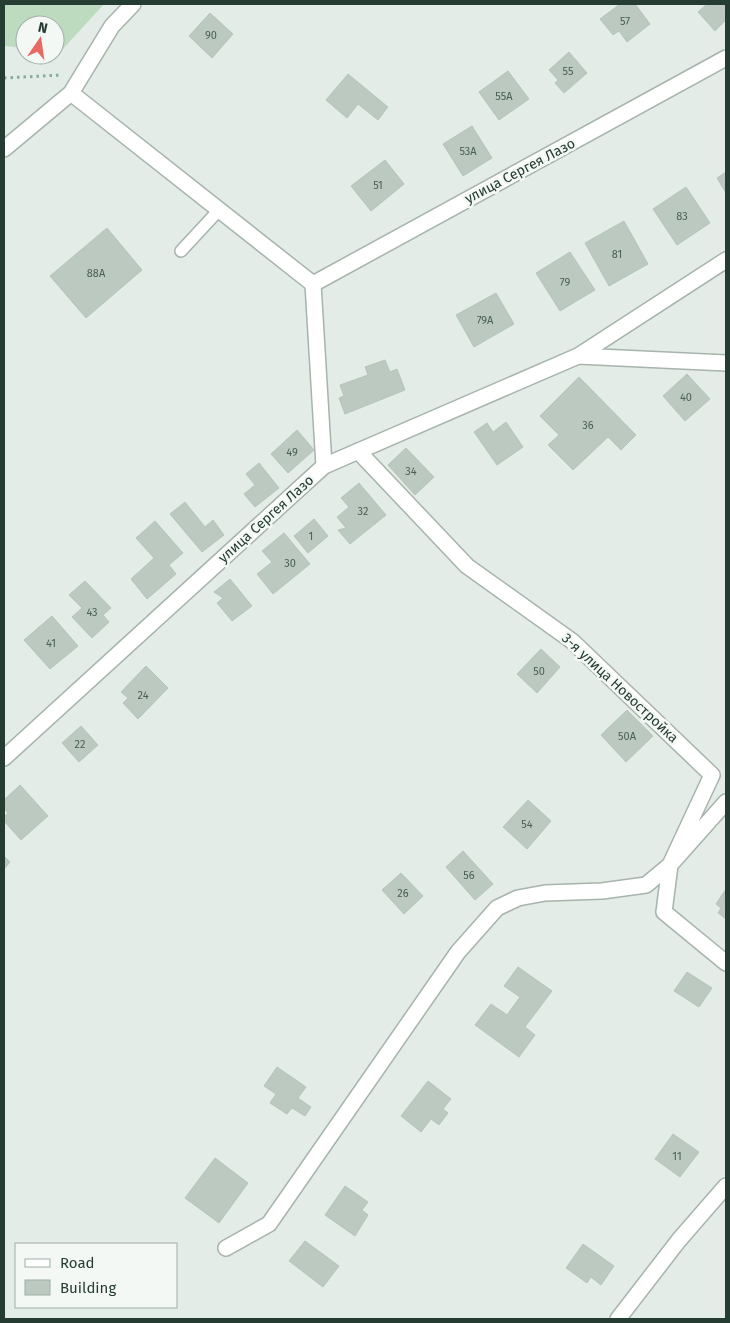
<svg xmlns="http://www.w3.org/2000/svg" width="730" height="1323" viewBox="0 0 730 1323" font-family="'Fira Sans',sans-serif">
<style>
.green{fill:#bddbbf}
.building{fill:#bbc9c1;stroke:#b5c5bb}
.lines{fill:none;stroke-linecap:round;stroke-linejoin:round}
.service-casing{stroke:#a6b4ac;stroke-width:14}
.minor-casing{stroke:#a6b4ac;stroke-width:18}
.path{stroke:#85ad99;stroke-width:3;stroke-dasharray:2.5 4;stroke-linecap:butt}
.service{stroke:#fff;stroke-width:11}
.minor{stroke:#fff;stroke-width:15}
.labels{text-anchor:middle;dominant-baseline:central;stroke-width:5;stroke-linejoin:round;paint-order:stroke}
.number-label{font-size:11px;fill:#4a5f55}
.street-label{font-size:14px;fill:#243c31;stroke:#f3f8f5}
</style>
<rect width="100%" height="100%" fill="#e3ece6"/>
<path class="green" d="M4 4H104L61 51 55 50V25H25V48L4 46Z"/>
<path class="building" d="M620 4H635L650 24 627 42 619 31 613 35 600 19Z
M707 4H726V20L715 31 698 12Z
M210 13 233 34 212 58 189 36Z
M569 52 587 73 564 93 555 83 558 80 549 70Z
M508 71 529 99 499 120 479 92Z
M348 74 388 107 378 120 358 104 347 118 326 100Z
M472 126 492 158 463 176 443 144Z
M385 160 404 184 371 211 351 186Z
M726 172V193L717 178Z
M686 187 710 223 677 245 653 209Z
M624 221 648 264 609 286 585 243Z
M107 228 142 270 86 318 50 276Z
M570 252 595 290 560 311 536 273Z
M496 293 514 324 474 347 456 315Z
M385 360 390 372 397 369 405 390 345 414 339 398 344 396 340 385 368 375 365 367Z
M687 374 710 399 685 421 663 396Z
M579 377 636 435 621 450 608 437 573 470 548 445 559 435 540 416Z
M506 422 523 447 497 465 474 432 487 423 493 432Z
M297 430 314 450 288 473 271 454Z
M406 448 434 477 415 495 388 465Z
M259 463 279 488 255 507 244 494 255 485 246 474Z
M359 483 386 515 350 544 338 530 346 528 337 517 349 507 341 498Z
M185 502 205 527 213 520 224 535 202 552 170 514Z
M314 519 328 536 308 553 294 536Z
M155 521 183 553 169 565 176 574 147 599 131 579 154 558 136 538Z
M284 533 310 564 273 594 257 574 272 562 262 551Z
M230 579 252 606 232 621 217 603 223 598 214 592Z
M85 581 111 608 103 615 109 622 92 638 72 617 82 608 69 595Z
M52 616 78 646 50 669 24 640Z
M541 649 560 667 537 693 517 674Z
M146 666 168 688 138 719 123 703 128 698 121 692Z
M627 710 653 736 626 762 601 735Z
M81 726 98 745 79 762 62 743Z
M20 785 48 816 21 840 4 821V817L8 813 4 808V800Z
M528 800 551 821 527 849 503 827Z
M463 851 493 884 475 900 446 867Z
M4 856 10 862 4 869Z
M401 873 423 896 404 914 382 890Z
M726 889V919L718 913 721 908 716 904Z
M518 967 552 991 525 1027 535 1035 519 1057 475 1025 491 1004 507 1015 520 997 504 986Z
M687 972 712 988 699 1007 674 991Z
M277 1067 306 1087 298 1098 311 1107 305 1116 292 1108 287 1114 270 1103 276 1094 264 1086Z
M428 1081 451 1099 443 1109 448 1113 439 1125 431 1119 421 1132 401 1116Z
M673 1134 699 1152 680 1177 655 1159Z
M215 1158 248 1183 219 1223 185 1198Z
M345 1186 368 1202 362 1210 368 1215 355 1236 325 1215Z
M305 1241 339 1266 323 1287 289 1261Z
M583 1244 614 1266 601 1285 591 1277 587 1283 566 1268Z"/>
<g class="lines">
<defs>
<path id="service" d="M181 251 219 210"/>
<path id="minor" d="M71 93 313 284 324 466
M4 149 71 93 112 26 133 4
M313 284 726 58
M578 356 726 363
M358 451 467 566 572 641 712 775 670 865 664 912 726 963
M4 758 324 466 578 356 726 260
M226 1248 269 1224 458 952 497 908 518 898 545 893 602 891 646 885 670 865 726 802
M618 1319 679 1240 726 1186"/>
</defs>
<use href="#service" class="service-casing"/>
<use href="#minor" class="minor-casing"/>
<path class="path" d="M4 78 61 75"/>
<use href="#service" class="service"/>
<use href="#minor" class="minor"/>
</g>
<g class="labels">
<g class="number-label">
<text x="625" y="21">57</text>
<text x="211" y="35">90</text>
<text x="568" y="71">55</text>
<text x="504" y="96">55А</text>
<text x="468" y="151">53А</text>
<text x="378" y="185">51</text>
<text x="682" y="216">83</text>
<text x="617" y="254">81</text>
<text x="96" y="273">88А</text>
<text x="565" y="282">79</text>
<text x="485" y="320">79А</text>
<text x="686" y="397">40</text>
<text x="588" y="425">36</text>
<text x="292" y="452">49</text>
<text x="411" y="471">34</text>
<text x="363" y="511">32</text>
<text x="311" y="536">1</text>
<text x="290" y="563">30</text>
<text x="92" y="612">43</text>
<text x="51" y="643">41</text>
<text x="539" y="671">50</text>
<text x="143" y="695">24</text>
<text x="627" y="736">50А</text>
<text x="80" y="744">22</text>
<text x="527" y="824">54</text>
<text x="469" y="875">56</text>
<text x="403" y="893">26</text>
<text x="677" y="1156">11</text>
</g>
<g class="street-label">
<text transform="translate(520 171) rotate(-28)">улица Сергея Лазо</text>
<text transform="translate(266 519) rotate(-42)">улица Сергея Лазо</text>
<text transform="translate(620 688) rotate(43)">3-я улица Новостройка</text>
</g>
</g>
<rect width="730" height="1323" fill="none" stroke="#243c31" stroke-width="10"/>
<rect x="15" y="1243" width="162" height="65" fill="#f3f8f5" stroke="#a0ada7"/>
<rect x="25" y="1259" width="25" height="8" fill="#ffffff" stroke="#a0ada7"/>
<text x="60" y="1268" font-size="15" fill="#243c31">Road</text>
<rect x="25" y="1280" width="25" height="15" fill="#bbc9c1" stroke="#a0ada7"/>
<text x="60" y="1293" font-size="15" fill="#243c31">Building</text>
<g transform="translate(40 40) rotate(13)"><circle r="24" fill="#f3f8f5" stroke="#a0ada7"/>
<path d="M0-4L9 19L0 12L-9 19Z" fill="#e96a63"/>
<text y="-8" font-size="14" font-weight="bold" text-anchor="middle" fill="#243c31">N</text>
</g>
</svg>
